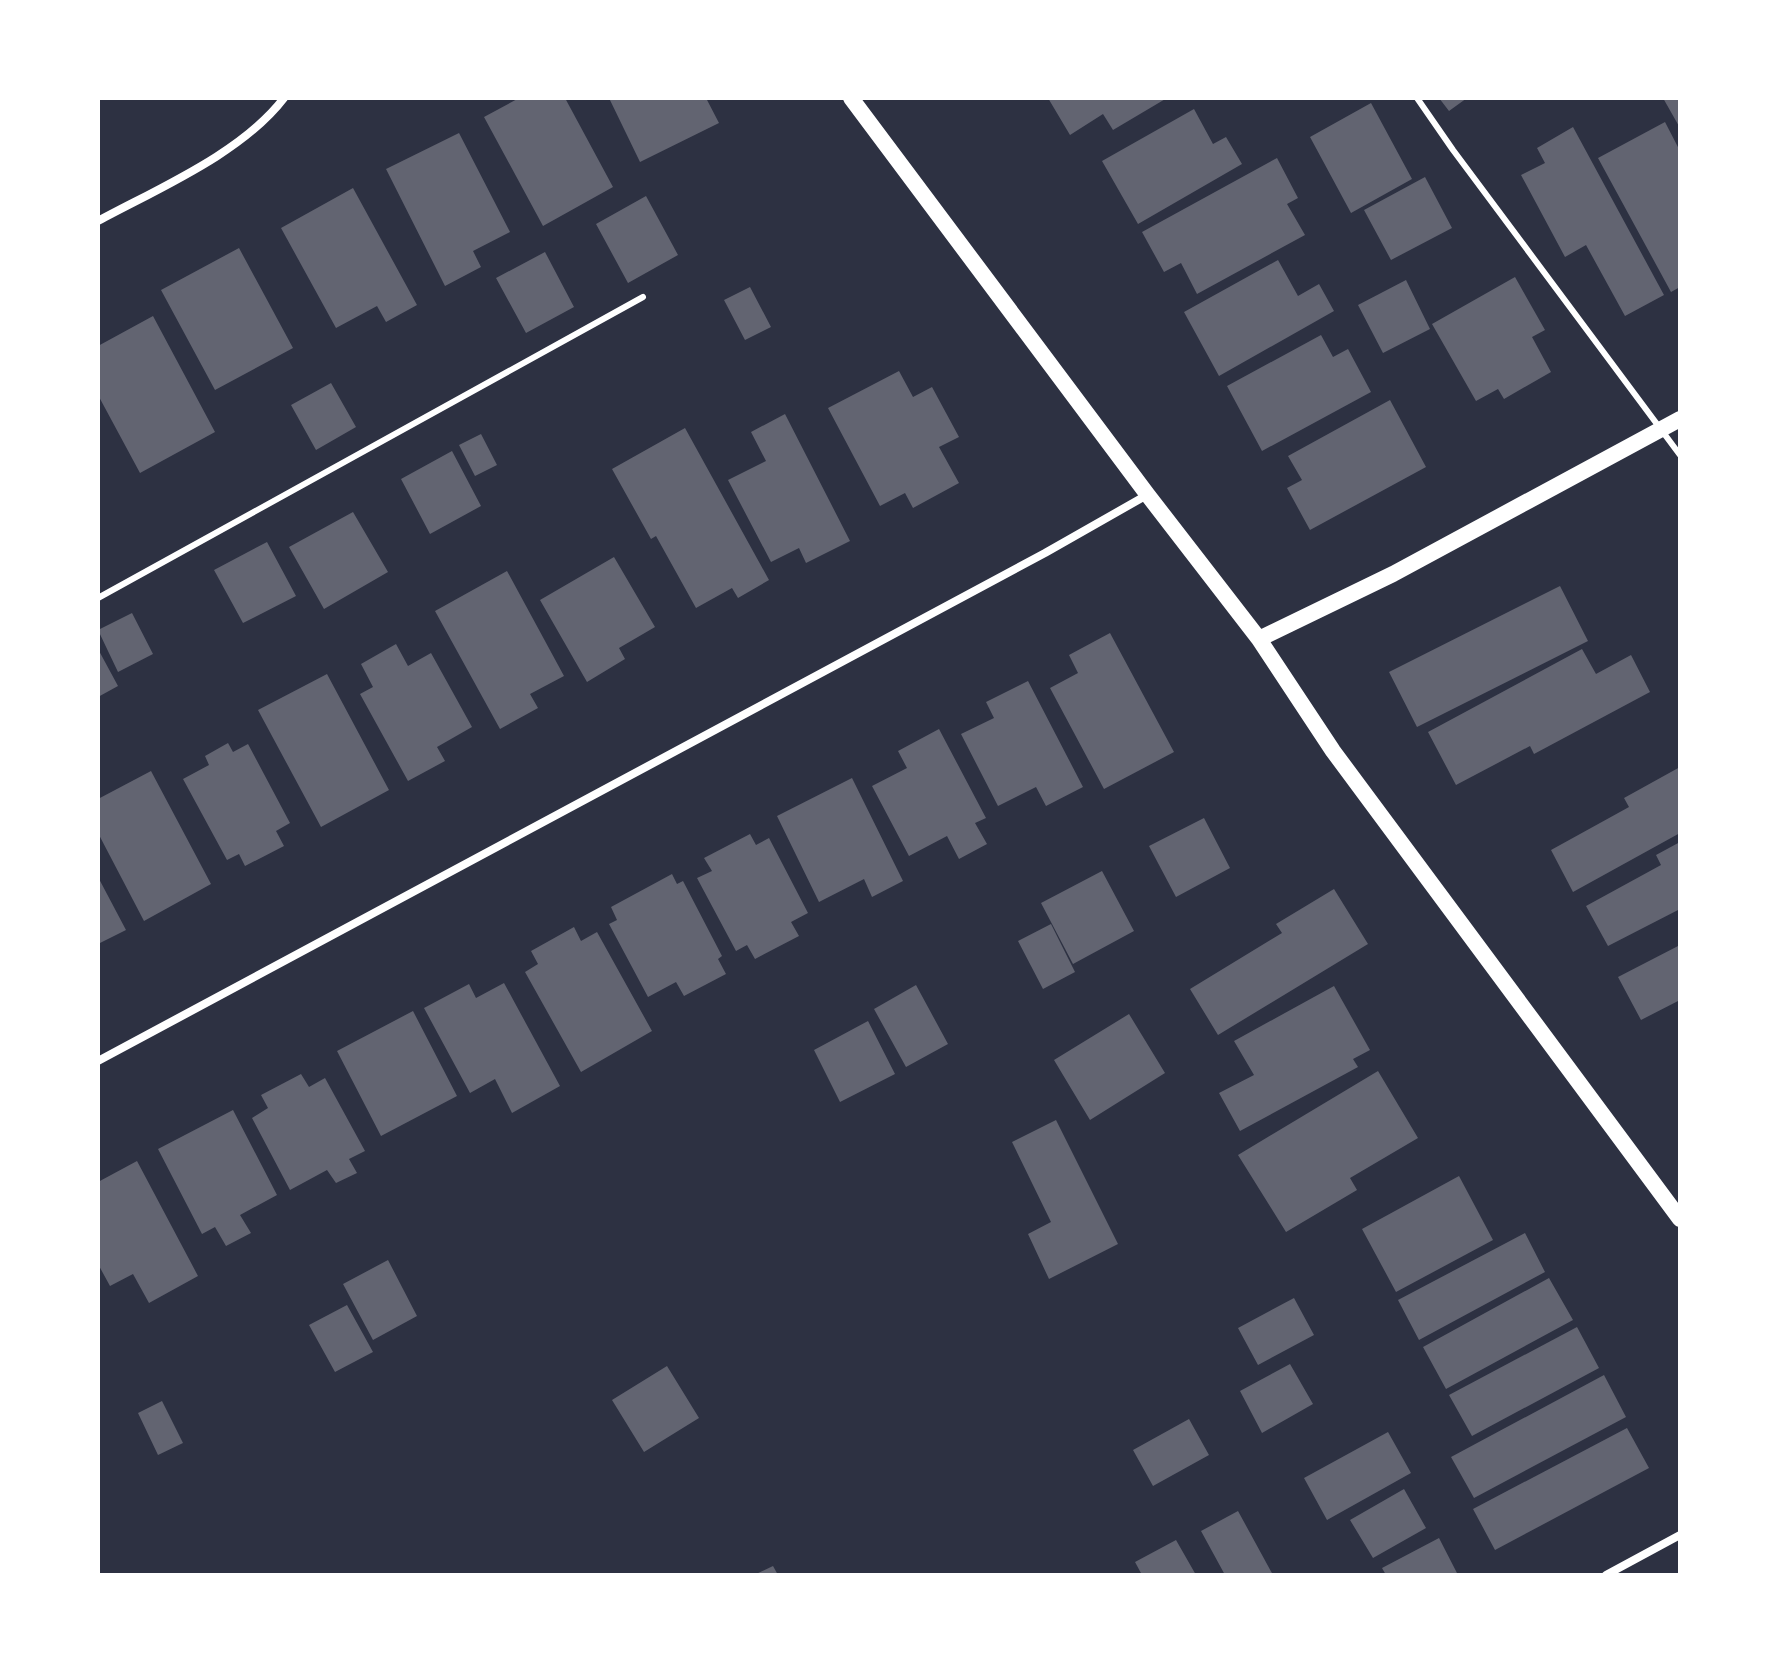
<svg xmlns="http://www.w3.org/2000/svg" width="1778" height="1673" viewBox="0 0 1778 1673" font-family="'DejaVu Sans',sans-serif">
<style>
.building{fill:#626471}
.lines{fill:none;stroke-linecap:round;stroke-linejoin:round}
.service{stroke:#fff;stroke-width:6}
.minor{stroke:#fff;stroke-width:8}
.secondary{stroke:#fff;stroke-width:16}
</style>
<rect width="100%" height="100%" fill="#2d3142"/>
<path class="building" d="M519 98H565L613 187 543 226 484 117Z
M609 98H706L719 123 640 162Z
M1048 98H1167L1113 130 1103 114 1070 135Z
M1439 98H1467L1449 111Z
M1663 98H1680V128Z
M1371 103 1412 179 1351 213 1310 137Z
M1194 109 1213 144 1226 137 1242 164 1138 224 1102 161Z
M1665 122 1680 151V287L1671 292 1598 158Z
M1573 127 1664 295 1625 316 1586 245 1565 257 1521 175 1545 163 1537 148Z
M459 133 510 232 473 251 481 267 445 286 386 169Z
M1277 158 1298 198 1287 204 1305 235 1197 294 1181 263 1164 272 1142 232Z
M1425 177 1452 228 1391 260 1364 210Z
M353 188 417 305 386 322 377 306 336 328 281 228Z
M646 196 678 255 628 283 596 224Z
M239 248 293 348 215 390 161 290Z
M545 252 574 307 526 333 496 278Z
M1278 260 1298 296 1319 284 1334 311 1219 376 1184 312Z
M1515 277 1545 330 1532 337 1551 372 1504 399 1498 389 1476 401 1432 324Z
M1406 280 1430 329 1383 353 1358 305Z
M750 287 771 327 745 340 724 300Z
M153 316 215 432 140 473 98 395V346Z
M1321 335 1333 357 1348 349 1371 392 1262 451 1227 386Z
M899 371 913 397 932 387 959 437 939 447 959 483 913 508 905 493 880 506 828 408Z
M331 383 356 427 316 450 291 405Z
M1390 400 1426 467 1310 530 1287 488 1302 480 1288 456Z
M785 414 850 541 806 563 799 548 771 562 728 480 766 461 751 432Z
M685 428 769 580 738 598 732 588 696 608 656 536 651 539 612 469Z
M481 434 497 465 475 476 459 445Z
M452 451 481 506 430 534 401 479Z
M353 512 388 572 324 609 289 547Z
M267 542 296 596 243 623 214 570Z
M614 557 655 627 619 648 625 659 587 682 540 600Z
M507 571 564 676 530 694 538 708 500 729 435 611Z
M1560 586 1588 641 1417 727 1389 672Z
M132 613 153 654 118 672 98 630Z
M1110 633 1174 752 1104 789 1050 688 1078 673 1069 655Z
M396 644 408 666 431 653 472 727 437 747 445 761 408 781 360 694 373 687 361 664Z
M98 649 118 686 98 697Z
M1582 649 1596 674 1631 655 1650 692 1534 754 1530 746 1456 785 1428 732Z
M327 674 389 790 321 827 258 710Z
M1028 681 1083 787 1046 806 1036 787 998 806 961 734 994 718 986 702Z
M939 729 986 818 975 823 987 844 959 859 947 836 909 856 872 786 907 768 898 751Z
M228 743 233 752 248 744 290 823 276 831 284 846 245 866 239 854 227 860 183 779 209 765 205 756Z
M1680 767V833L1573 892 1551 850 1629 807 1624 798Z
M151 771 211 884 144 921 98 833V799Z
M852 778 903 881 872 897 864 879 819 902 777 816Z
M1204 818 1230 868 1176 897 1149 846Z
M750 834 756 845 769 838 808 913 791 922 799 936 755 959 747 945 736 951 697 878 712 871 704 858Z
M1680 842V909L1608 946 1586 906 1661 865 1656 855Z
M1102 871 1134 931 1073 964 1041 903Z
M672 874 677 884 683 881 722 956 718 959 726 974 684 996 676 982 648 997 609 924 617 920 611 907Z
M98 877 126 930 98 944Z
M1334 889 1368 944 1218 1035 1190 989 1282 933 1276 924Z
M1051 924 1075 972 1043 989 1018 941Z
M574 927 581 941 597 932 652 1031 581 1072 525 972 538 964 531 951Z
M1680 945V1000L1641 1020 1618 977Z
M504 983 560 1086 512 1113 495 1079 470 1093 424 1008 469 984 476 998Z
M916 985 948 1044 906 1067 874 1009Z
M1334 986 1370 1050 1353 1059 1358 1067 1240 1131 1219 1093 1254 1075 1234 1041Z
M413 1011 457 1096 381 1136 337 1051Z
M1129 1014 1165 1073 1090 1120 1054 1060Z
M868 1021 895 1074 840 1102 814 1050Z
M1378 1071 1418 1138 1350 1178 1357 1190 1286 1232 1238 1155Z
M301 1074 309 1087 325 1078 365 1151 349 1159 357 1173 336 1183 327 1170 290 1190 252 1118 268 1108 261 1095Z
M233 1110 277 1195 240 1215 251 1233 226 1246 215 1227 202 1234 158 1149Z
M1056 1120 1118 1244 1049 1279 1028 1234 1051 1222 1012 1142Z
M137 1161 198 1276 149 1303 133 1274 110 1286 98 1264V1182Z
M1459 1176 1493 1240 1396 1292 1362 1229Z
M1525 1233 1545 1272 1419 1340 1398 1300Z
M388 1260 417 1316 373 1340 343 1284Z
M1549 1278 1573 1320 1446 1389 1423 1347Z
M1294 1298 1314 1335 1258 1365 1238 1328Z
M347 1305 373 1352 335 1372 309 1325Z
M1577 1327 1599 1368 1472 1436 1449 1395Z
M1290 1364 1313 1404 1262 1433 1240 1391Z
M667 1366 699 1418 644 1452 612 1400Z
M1604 1375 1626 1417 1474 1498 1451 1457Z
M162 1401 183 1443 158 1455 138 1413Z
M1189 1419 1209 1455 1153 1486 1133 1450Z
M1627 1428 1649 1468 1495 1550 1473 1509Z
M1388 1432 1411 1473 1327 1520 1304 1478Z
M1404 1489 1426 1528 1373 1558 1350 1520Z
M1238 1511 1273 1575H1225L1201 1531Z
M1439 1538 1458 1575H1386L1382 1568Z
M1176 1540 1196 1575H1142L1135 1562Z
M773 1566 778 1575H754Z"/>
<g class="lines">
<path class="service" d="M1417 98 1453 150 1680 455
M98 598 643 297"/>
<path class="minor" d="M98 221C159 188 242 153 284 98
M98 1061 1045 553 1147 495
M1606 1575 1680 1535"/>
<path class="secondary" d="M851 98 1147 494 1259 639 1333 751 1680 1219
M1259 639 1393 574 1680 419"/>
</g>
<rect width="1778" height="1673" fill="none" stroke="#ffffff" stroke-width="200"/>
</svg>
